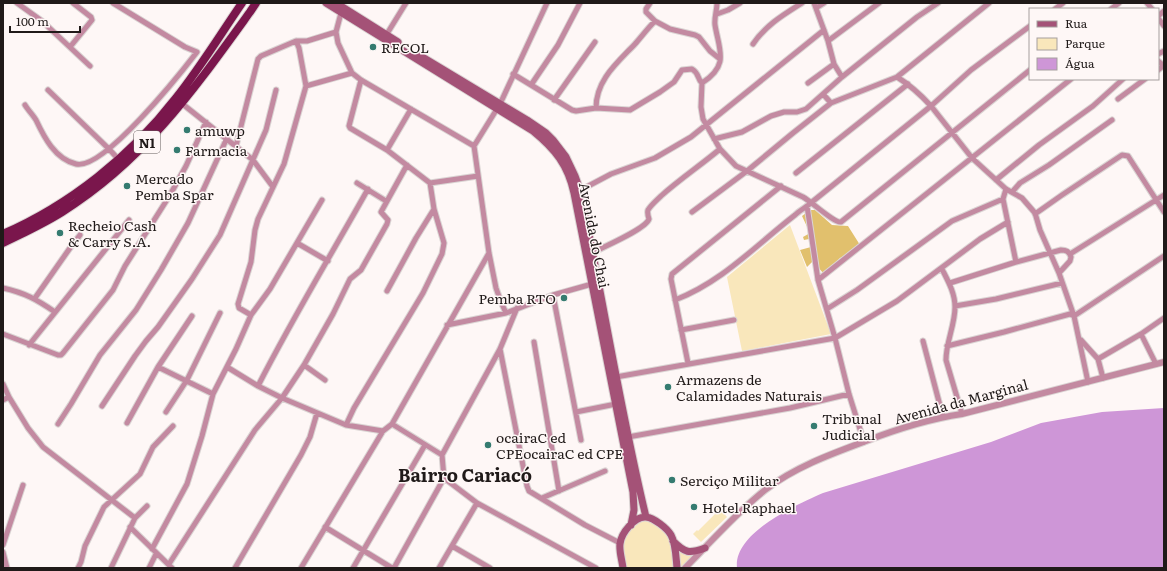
<svg xmlns="http://www.w3.org/2000/svg" width="1167" height="571" viewBox="0 0 1167 571" font-family="Literata,serif">
<style>
.green{fill:#f9e7bb}
.forest{fill:#e1c06d}
.water{fill:#ce96d7}
.lines{fill:none;stroke-linecap:round;stroke-linejoin:round}
.minor-casing{stroke:#dad4d3;stroke-width:7}
.tertiary-casing{stroke:#dad4d3;stroke-width:8}
.secondary-casing{stroke:#dad4d3;stroke-width:9}
.trunk-casing{stroke:#dad4d3;stroke-width:10}
.minor{stroke:#c38aa1;stroke-width:5}
.tertiary{stroke:#c38aa1;stroke-width:6}
.secondary{stroke:#a45277;stroke-width:7}
.trunk{stroke:#7a164c;stroke-width:8}
.poi-dot{fill:#357b70;stroke:#fef7f6;stroke-width:1.5}
.labels{text-anchor:middle;dominant-baseline:central;stroke-width:3;stroke-linejoin:round;paint-order:stroke}
.shield{fill:#fef7f6;stroke:#635c5b;stroke-width:1}
.shield-label{font-size:13px;font-weight:bold;fill:#201a19}
.poi-label{font-size:14px;fill:#201a19;stroke:#fef7f6;text-anchor:start}
.street-label{font-size:14px;fill:#201a19;stroke:#fef7f6}
.district-label{font-size:18px;font-weight:bold;fill:#201a19;stroke:#fef7f6}
</style>
<rect width="100%" height="100%" fill="#fef7f6"/>
<path class="green" d="M790 225 831 334 742 351 727 277Z
M718 507 727 517 701 542 693 534 697 530 698 531 717 512 715 510Z
M646 519C672 530 671 543 674 568H625L622 540 632 526Z
M675 545 700 551 682 568H679Z"/>
<path class="forest" d="M810 210H815L832 225 848 226 860 245 851 254 840 258 828 270 823 273 813 261 807 267 800 250 811 247 809 239 804 240 803 237 810 233 802 216Z"/>
<path class="water" d="M1164 408V568H737C733 533 796 505 823 493L991 442 1041 423 1102 412Z"/>
<g class="lines">
<defs>
<path id="minor" d="M17 3 42 21 90 66
M580 3 558 45 531 85 572 110 576 111 596 108 630 110 660 92 674 82 682 70 692 69C700 74 697 79 702 83L701 107 703 119 720 149C701 165 680 179 661 196 657 200 651 205 648 210 647 213 648 216 649 219 646 229 603 247 592 253
M650 3 646 9V12L655 21 670 29 695 35 699 37 710 51 720 59
M814 3 828 41 879 3
M1147 3 1152 9
M816 8 824 3
M1055 9 1063 3
M1111 9 1119 3
M341 13 336 32 338 43 352 73 361 80 474 146
M717 14 728 10 740 3
M1158 16 1164 11
M1158 18 1164 26
M385 37 406 3
M828 41 834 64 842 77 917 17 938 3
M753 44C766 25 783 15 802 3
M70 47 92 20 91 17 73 3
M1158 54 1164 51
M1158 61 1164 66
M1158 70 1163 66
M513 74 531 85
M897 77 989 3
M702 83C730 65 719 50 715 25 714 18 717 10 717 3
M808 83 834 64
M306 86 352 73
M48 90 109 149 120 161
M823 94 831 103 897 77C910 85 920 94 931 106L971 70 1030 26
M1118 99 1145 79
M554 100 595 42
M180 102 253 160 273 187
M25 105C28 110 33 115 36 120 44 137 55 159 76 164 103 171 180 74 197 52L185 47 113 3
M596 108C596 80 617 63 635 44 642 36 648 28 655 21
M714 139 742 132 771 116 784 112H797L806 109 842 77
M236 146 258 59 261 56 296 41H307L336 32
M720 149 736 166 803 197C812 202 834 223 841 222L1030 70
M387 150 411 109
M796 173 908 84
M996 180 1039 145 1093 106 1123 79
M357 183 386 201
M430 183 478 176
M1006 189 1003 199 1016 262 1061 250C1066 250 1069 251 1071 257L1070 261 1059 273
M1013 191 1020 183 1049 165 1112 120
M577 192 611 174 655 158 691 137 824 30
M807 206 818 280 835 338 849 394 864 442
M692 212 747 171 793 133 831 103
M1035 214 1062 195 1122 155 1128 156 1164 212
M297 243 328 261
M1070 254 1164 195
M942 269C948 281 955 293 955 307 955 325 946 342 946 360L962 414
M818 280 1071 79
M950 283 1016 262
M3 288C25 293 36 299 55 312
M387 291 416 238 434 209
M553 295 581 440
M35 298 70 248 80 235
M675 300C722 282 755 246 795 215 800 210 807 207 812 202L931 106 972 158 1006 189 1022 198 1035 213 1040 230 1059 273 1074 316 1088 382
M955 306 996 299 1062 283
M827 309 857 290 952 221 1003 199
M506 313 501 302 496 288 489 253 474 146 500 104 547 3
M251 315 239 308 238 304 251 262 255 230 258 219 284 164 306 86 299 48 296 41
M447 325 506 313 553 295 592 284
M681 330 734 320
M3 334 58 355H61L63 353 113 290 125 266 170 195 186 166 206 122
M1141 334 1164 318
M1081 340 1098 359 1103 378
M923 341 943 417
M534 342 559 491
M29 345 129 220
M947 346 1004 332 1070 314 1074 316 1164 256
M500 349 527 486 529 491 585 525 620 543
M1098 359 1141 334 1156 364
M688 363 671 279 672 274 781 186
M304 365 325 380
M158 367 213 394
M227 367 258 386 282 398 346 425 383 431
M616 377 835 338 897 301 980 239 1008 222
M3 384 9 397 3 400
M258 386C292 319 331 255 368 189
M9 397 28 428 43 447 135 518
M102 406 135 356 146 341 158 327 192 279 220 235 266 130 276 90
M166 412 187 380 220 313
M576 412 616 404
M127 423 158 367 192 316
M58 424 71 404 100 355 136 310 161 270 188 223 227 138
M392 424 442 455
M346 425 354 408 423 293 442 254 444 243 434 209 430 183 387 150 350 128 349 126 361 80
M628 437 790 408 849 394
M444 478 477 503 596 568
M542 498 605 471
M130 527 172 568
M325 527 392 568
M3 545 23 485
M452 546 490 568
M152 549 187 484 202 436 213 394 236 349 251 315 270 289 322 200
M3 552 7 568
M169 564 255 430 282 398 304 365 333 314 350 279 361 270 387 224 388 220 381 212 407 165
M78 568 81 562 85 546 104 507 140 474 153 447 173 426
M111 568 135 518 147 506
M149 568 156 554
M235 568 301 455 310 437 317 413
M301 568 383 431 392 424 489 253
M353 568 425 445
M394 568 444 478 442 455 500 349 517 308
M439 568 477 503"/>
<path id="tertiary" d="M685 568C711 542 736 513 765 490 795 467 831 454 866 441 897 429 929 419 962 414L1164 362"/>
<path id="secondary" d="M326 3 533 131C555 149 568 165 574 193L633 492 634 510 631 525
M336 3 398 42
M419 55 527 120 546 133 553 140 566 157 575 176 580 190C603 299 620 409 646 517
M673 541C685 553 689 554 705 548
M623 568C622 560 619 551 620 544 621 533 635 516 646 517 654 518 667 528 671 535 676 544 676 558 677 568"/>
<path id="trunk" d="M3 234C70 205 131 156 176 98 200 68 220 35 242 3
M3 243C23 233 43 224 62 212 144 161 195 88 250 12L256 3"/>
</defs>
<use href="#minor" class="minor-casing"/>
<use href="#tertiary" class="tertiary-casing"/>
<use href="#secondary" class="secondary-casing"/>
<use href="#trunk" class="trunk-casing"/>
<use href="#minor" class="minor"/>
<use href="#tertiary" class="tertiary"/>
<use href="#secondary" class="secondary"/>
<use href="#trunk" class="trunk"/>
</g>
<g class="poi-dot">
<circle cx="373" cy="47" r="4"/>
<circle cx="187" cy="130" r="4"/>
<circle cx="177" cy="150" r="4"/>
<circle cx="127" cy="186" r="4"/>
<circle cx="60" cy="233" r="4"/>
<circle cx="564" cy="298" r="4"/>
<circle cx="668" cy="387" r="4"/>
<circle cx="814" cy="426" r="4"/>
<circle cx="488" cy="445" r="4"/>
<circle cx="672" cy="480" r="4"/>
<circle cx="694" cy="507" r="4"/>
</g>
<g class="labels">
<rect class="shield" x="134" y="131" width="26" height="22" rx="3"/>
<g class="shield-label">
<text x="147" y="142">N1</text>
</g>
<g class="poi-label">
<text x="381" y="47">RECOL</text>
<text x="195" y="130">amuwp</text>
<text x="185" y="150">Farmacia</text>
<text x="135" y="178">Mercado<tspan x="135" dy="16">Pemba Spar</tspan></text>
<text x="68" y="225">Recheio Cash<tspan x="68" dy="16">&amp; Carry S.A.</tspan></text>
<text x="556" y="298" text-anchor="end">Pemba RTO</text>
<text x="676" y="379">Armazens de<tspan x="676" dy="16">Calamidades Naturais</tspan></text>
<text x="822" y="418">Tribunal<tspan x="822" dy="16">Judicial</tspan></text>
<text x="496" y="437">ocairaC ed<tspan x="496" dy="16">CPEocairaC ed CPE</tspan></text>
<text x="680" y="480">Serciço Militar</text>
<text x="702" y="507">Hotel Raphael</text>
</g>
<g class="street-label">
<text transform="translate(595 235) rotate(79)">Avenida do Chai</text>
<text transform="translate(961 401) rotate(-15)">Avenida da Marginal</text>
</g>
<g class="district-label">
<text x="465" y="474">Bairro Cariacó</text>
</g>
</g>
<rect width="1167" height="571" fill="none" stroke="#201a19" stroke-width="8"/>
<rect x="1029" y="8" width="130" height="72" fill="#fef7f6" stroke="#a59f9e"/>
<rect x="1037" y="21" width="20" height="6" fill="#a45277" stroke="#a59f9e"/>
<text x="1065" y="28" font-size="12" fill="#201a19">Rua</text>
<rect x="1037" y="38" width="20" height="12" fill="#f9e7bb" stroke="#a59f9e"/>
<text x="1065" y="48" font-size="12" fill="#201a19">Parque</text>
<rect x="1037" y="58" width="20" height="12" fill="#ce96d7" stroke="#a59f9e"/>
<text x="1065" y="68" font-size="12" fill="#201a19">Água</text>
<path d="M10 26v6h70v-6" fill="none" stroke="#201a19" stroke-width="2"/>
<text x="16" y="26" font-size="12" fill="#201a19" stroke="#fef7f6" stroke-width="3" paint-order="stroke">100 m</text>
</svg>
